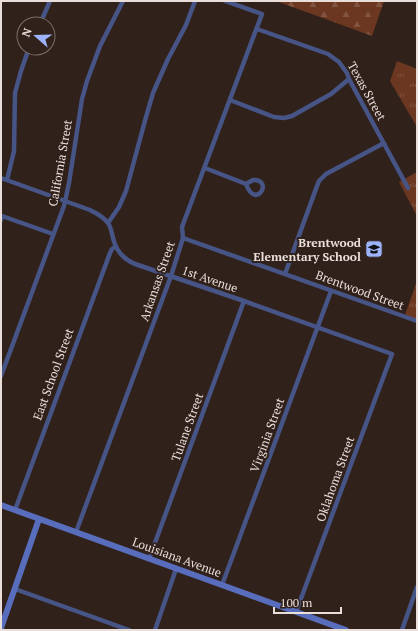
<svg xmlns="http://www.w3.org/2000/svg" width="418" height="631" viewBox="0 0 418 631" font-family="'PT Serif',serif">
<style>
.forest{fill:url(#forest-firs)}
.park{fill:url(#park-tufts)}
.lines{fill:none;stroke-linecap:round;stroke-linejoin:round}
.street{stroke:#465486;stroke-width:4.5}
.secondary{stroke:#586dbc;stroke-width:6}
.labels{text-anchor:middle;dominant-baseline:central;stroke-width:4;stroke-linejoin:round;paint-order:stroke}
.street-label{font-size:12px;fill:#e9deda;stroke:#31211b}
.poi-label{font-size:12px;font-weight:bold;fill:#e9deda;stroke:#31211b;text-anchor:end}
</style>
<defs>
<pattern id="forest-firs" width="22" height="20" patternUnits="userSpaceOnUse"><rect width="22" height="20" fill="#6b3720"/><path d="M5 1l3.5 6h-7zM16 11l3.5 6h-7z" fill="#805440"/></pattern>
<pattern id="park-tufts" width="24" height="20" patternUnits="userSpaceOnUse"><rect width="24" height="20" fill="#6b3720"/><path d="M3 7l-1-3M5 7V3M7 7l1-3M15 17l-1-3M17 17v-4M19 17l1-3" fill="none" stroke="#805440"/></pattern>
</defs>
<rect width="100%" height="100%" fill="#31211b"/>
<path class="forest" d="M276 1H384L372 36Z"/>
<path class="park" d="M397 61 417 69V127L390 81Z
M417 172V216L399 182Z
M417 281V320L405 315Z"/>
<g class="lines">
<path class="street" d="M40 24 50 1
M257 29 328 54 339 62 347 73 349 79 408 188
M230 100 274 117 284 118 292 116 331 94 349 79
M205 168 246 184
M1 178 90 210C96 213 104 217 108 223 111 227 112 234 113 238 116 251 123 259 135 264L244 301 392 354 296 612
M7 180 14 151 15 93 21 71 29 48
M253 180C274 179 256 211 246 184Z
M1 220 2 216 53 234
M108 223 119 207 126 191 146 117 153 93 168 59 186 25 195 1
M183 238 417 321
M285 274 317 186 319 181 326 174 384 143
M1 376 64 206 69 183 82 99 87 81 100 46 123 1
M15 510 110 253 112 249 115 247
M76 532 171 276 183 238 182 227 262 14 225 1
M149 559 244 301
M222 585 331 291
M15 589 129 630
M155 630 176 569
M402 630 417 587"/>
<path class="secondary" d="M1 505 346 630
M1 628 39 519"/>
</g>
<defs>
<symbol id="school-square" viewBox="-11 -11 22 22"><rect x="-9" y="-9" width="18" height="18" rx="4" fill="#9db4fd" stroke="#31211b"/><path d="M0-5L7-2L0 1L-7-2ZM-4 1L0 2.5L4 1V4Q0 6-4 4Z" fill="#111"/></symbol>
</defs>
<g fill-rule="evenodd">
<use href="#school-square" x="364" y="239" width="20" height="20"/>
</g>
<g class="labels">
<g class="street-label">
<text transform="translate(367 91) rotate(61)">Texas Street</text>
<text transform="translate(60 163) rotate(-80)">California Street</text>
<text transform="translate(210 279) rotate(19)">1st Avenue</text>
<text transform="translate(157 281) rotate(-71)">Arkansas Street</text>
<text transform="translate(360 290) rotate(20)">Brentwood Street</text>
<text transform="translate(53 374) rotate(-70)">East School Street</text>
<text transform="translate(187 427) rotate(-70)">Tulane Street</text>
<text transform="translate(267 435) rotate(-70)">Virginia Street</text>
<text transform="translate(335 479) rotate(-70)">Oklahoma Street</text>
<text transform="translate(177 557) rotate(20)">Louisiana Avenue</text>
</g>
<g class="poi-label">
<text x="361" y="242">Brentwood<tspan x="361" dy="14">Elementary School</tspan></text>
</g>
</g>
<rect width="418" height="631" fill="none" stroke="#e9deda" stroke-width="4"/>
<g transform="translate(36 36) rotate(290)"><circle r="19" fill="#31211b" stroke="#7b6d67"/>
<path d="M0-3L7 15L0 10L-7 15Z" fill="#9db4fd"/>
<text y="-6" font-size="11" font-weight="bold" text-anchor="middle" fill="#e9deda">N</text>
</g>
<path d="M274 607v6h67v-6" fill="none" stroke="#e9deda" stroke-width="2"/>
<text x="280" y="607" font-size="12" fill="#e9deda" stroke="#31211b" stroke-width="3" paint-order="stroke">100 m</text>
</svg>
